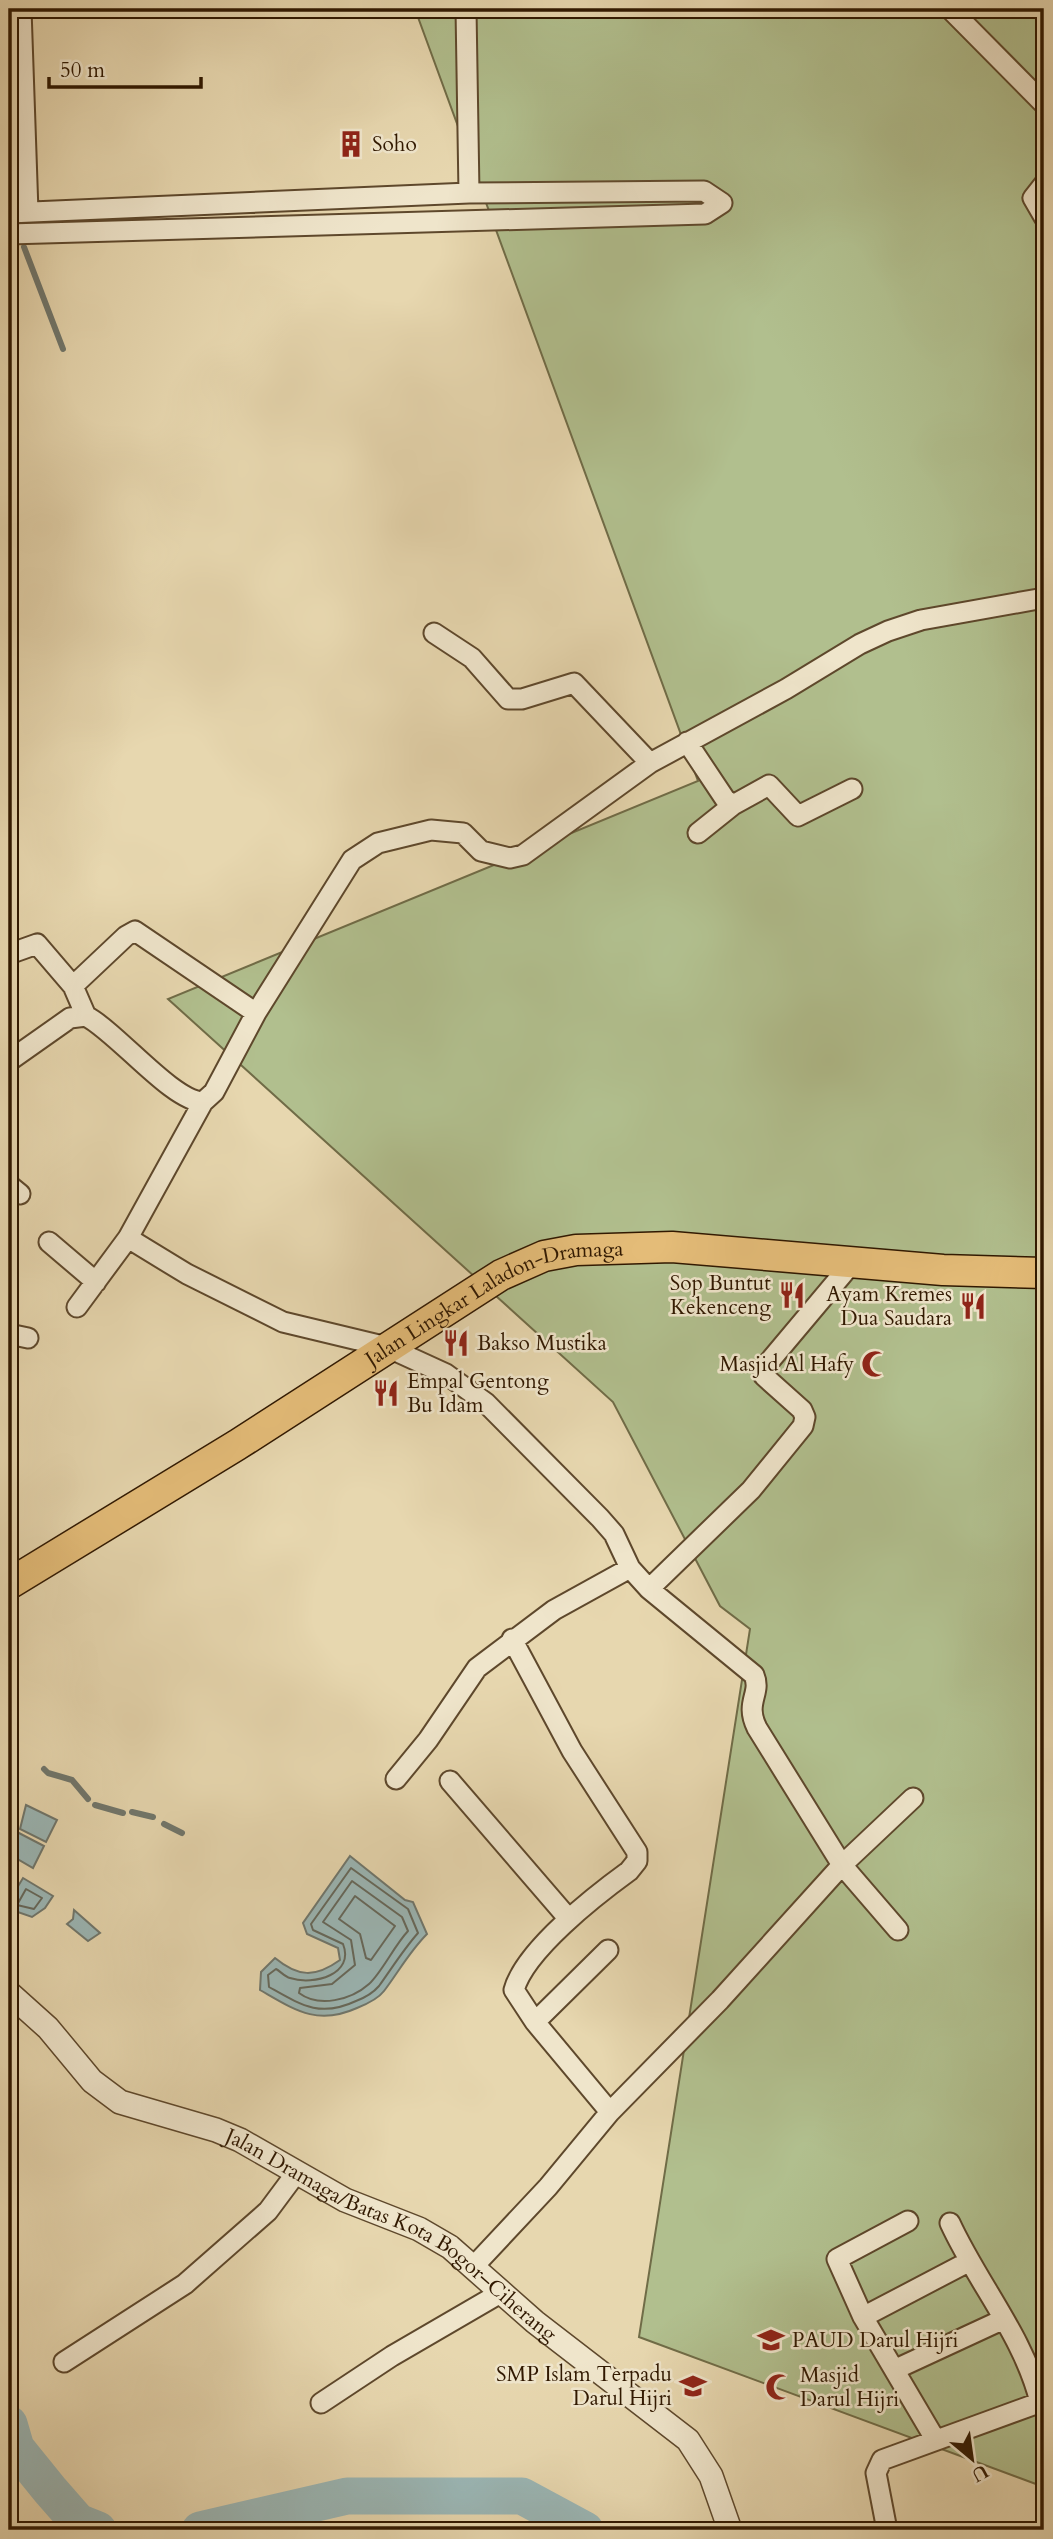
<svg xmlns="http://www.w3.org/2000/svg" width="1053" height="2539" viewBox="0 0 1053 2539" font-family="Cardo,serif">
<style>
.green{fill:#b1bf8e;stroke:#706c47;stroke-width:2}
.water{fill:#9bb7b6;stroke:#70776d;stroke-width:2}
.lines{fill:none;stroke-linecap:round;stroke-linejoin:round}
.shore{stroke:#66685b;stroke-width:2}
.stream{stroke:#70776d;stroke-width:6}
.river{stroke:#9bb7b6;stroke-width:37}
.minor-casing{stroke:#5e482c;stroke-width:23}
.tertiary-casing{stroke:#5e482c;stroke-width:26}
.primary-casing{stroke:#301800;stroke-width:33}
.minor{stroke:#efe5cb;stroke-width:19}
.tertiary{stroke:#efe5cb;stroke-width:23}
.primary{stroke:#e4bc78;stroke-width:30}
.labels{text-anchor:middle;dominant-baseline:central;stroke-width:5;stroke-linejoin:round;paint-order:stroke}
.poi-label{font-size:21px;fill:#301800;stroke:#efe5cb;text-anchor:start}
.street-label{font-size:21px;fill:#301800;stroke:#efe5cb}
</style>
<rect width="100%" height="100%" fill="#e7d7af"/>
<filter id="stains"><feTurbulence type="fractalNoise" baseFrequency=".00286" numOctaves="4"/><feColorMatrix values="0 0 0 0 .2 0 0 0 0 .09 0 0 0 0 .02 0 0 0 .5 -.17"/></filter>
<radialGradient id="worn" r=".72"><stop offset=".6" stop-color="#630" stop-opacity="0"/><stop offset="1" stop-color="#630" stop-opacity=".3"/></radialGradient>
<path class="green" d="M415 9H1044V2487L639 2337 750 1629 720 1606 613 1402 168 999 698 781Z"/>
<path class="water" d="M26 1805 57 1820 46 1842 20 1829Z
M17 1832 44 1846 33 1868 9 1854Z
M350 1856 405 1900 413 1902 427 1934C410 1951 399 1971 384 1991 378 1999 367 2004 357 2008 317 2026 295 2010 260 1990L261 1972 275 1958C298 1977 315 1978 340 1960L338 1948 307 1934 303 1923Z
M23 1878 53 1896 45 1908 32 1917 9 1909V1901Z
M74 1910 100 1933 88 1941 67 1924 73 1919Z"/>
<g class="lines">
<path class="shore" d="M351 1868 408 1909 418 1933C403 1950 392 1968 379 1986 373 1993 364 1998 356 2001 320 2018 301 2005 269 1987L268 1975 276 1969C280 1971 285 1977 290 1978 314 1986 355 1974 343 1944L313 1930 311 1924Z
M352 1881 402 1917 408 1931C394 1946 382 1972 369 1984 351 2000 319 2008 299 1993L300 1988 332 1984 355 1965 351 1940 323 1922Z
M26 1889 42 1898 34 1909 17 1905Z
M355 1896 395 1926 371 1960 366 1958 360 1934 339 1919Z"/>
<path class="stream" d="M24 247 63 349
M44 1769 48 1773 72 1780 88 1799
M95 1805 123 1813
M132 1812 153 1817
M164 1824 182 1833"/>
<path class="river" d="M9 2424 16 2448 50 2490 78 2522 98 2530
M200 2530 347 2496H522L585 2530"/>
<defs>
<path id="minor" d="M21 9 28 212
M466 9 469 193
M950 9 1044 104
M1044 184 1033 198 1044 217
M9 213 469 193 704 191 722 203 705 214 9 234
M434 633 472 658 508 699H522L574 683 650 763
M687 742 725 799 733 805 769 785 798 816 852 789
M698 833 733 805
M9 954 37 944 73 986 86 1016
M73 986 126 936 135 931 256 1013
M9 1061 70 1018 86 1016C118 1033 172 1101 203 1102L214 1092 256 1013 352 860 378 843 431 830 463 833 481 851 510 858 523 855 650 763 786 689 860 644 888 631 921 620 1044 598
M9 1185 20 1194
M128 1238 187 1274 283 1322 387 1347 446 1374 486 1403 600 1518 614 1534 630 1568 554 1610 477 1668 428 1740 396 1779
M49 1242 96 1282
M77 1307 128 1238 203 1102
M9 1334 28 1338
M630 1568 649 1589 751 1490 803 1426 805 1417 802 1410 764 1376 763 1369 852 1263
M649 1589 754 1675C762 1694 744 1702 757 1728L842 1865 898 1930
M512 1639 572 1751 637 1852V1861L629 1871C596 1895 525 1950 514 1990L535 2022 610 2112
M450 1781 568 1918
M535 2022 608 1950
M908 2221 837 2259 863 2317 935 2439
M950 2223C978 2284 1024 2337 1040 2402
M474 2266 548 2187 610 2112 720 2000 842 1865 913 1798
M863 2317 968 2262
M64 2362 185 2284 268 2211 297 2172
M896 2369 1004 2319
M321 2403 392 2356 502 2292
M887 2530 876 2473 882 2460 1044 2401"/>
<g id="tertiary">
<path id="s1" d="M9 1993 48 2028 92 2081 120 2102 216 2130 240 2140 345 2200 419 2229 450 2247 535 2322 688 2440 711 2476 730 2530"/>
</g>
<g id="primary">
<path id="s2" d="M9 1584 237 1445 501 1275 544 1256 576 1250 672 1247 943 1270 1044 1273"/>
</g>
</defs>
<use href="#minor" class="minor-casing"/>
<use href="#tertiary" class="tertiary-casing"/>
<use href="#primary" class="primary-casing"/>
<use href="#minor" class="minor"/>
<use href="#tertiary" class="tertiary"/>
<use href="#primary" class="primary"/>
</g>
<defs>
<symbol id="building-bare" viewBox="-9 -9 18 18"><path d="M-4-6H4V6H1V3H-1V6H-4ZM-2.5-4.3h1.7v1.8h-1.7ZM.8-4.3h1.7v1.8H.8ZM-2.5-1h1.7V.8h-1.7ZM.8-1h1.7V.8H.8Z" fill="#8f2418" stroke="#efe5cb" stroke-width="2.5" paint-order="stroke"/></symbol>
<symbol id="restaurant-bare" viewBox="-9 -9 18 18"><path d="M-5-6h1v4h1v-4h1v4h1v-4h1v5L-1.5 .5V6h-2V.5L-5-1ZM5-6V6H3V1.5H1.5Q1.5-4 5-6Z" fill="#8f2418" stroke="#efe5cb" stroke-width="2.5" paint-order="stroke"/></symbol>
<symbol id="mosque-bare" viewBox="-9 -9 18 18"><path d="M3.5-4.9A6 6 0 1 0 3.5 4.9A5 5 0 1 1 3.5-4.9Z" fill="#8f2418" stroke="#efe5cb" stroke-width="2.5" paint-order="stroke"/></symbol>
<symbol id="school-bare" viewBox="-9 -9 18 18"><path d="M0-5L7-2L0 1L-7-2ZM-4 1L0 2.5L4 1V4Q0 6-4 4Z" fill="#8f2418" stroke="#efe5cb" stroke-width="2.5" paint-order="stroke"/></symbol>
</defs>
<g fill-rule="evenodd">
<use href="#building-bare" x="332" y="125" width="38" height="38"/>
<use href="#restaurant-bare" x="773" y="1276" width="38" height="38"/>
<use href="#restaurant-bare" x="954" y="1287" width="38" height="38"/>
<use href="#restaurant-bare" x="437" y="1324" width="38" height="38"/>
<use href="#mosque-bare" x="856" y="1345" width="38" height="38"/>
<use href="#restaurant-bare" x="367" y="1374" width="38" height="38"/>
<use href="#school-bare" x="752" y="2321" width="38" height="38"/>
<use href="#school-bare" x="674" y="2367" width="38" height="38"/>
<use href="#mosque-bare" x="760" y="2368" width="38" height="38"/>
</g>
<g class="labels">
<g class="poi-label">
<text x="372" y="144">Soho</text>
<text x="771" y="1283" text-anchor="end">Sop Buntut<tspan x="771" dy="24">Kekenceng</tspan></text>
<text x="952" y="1294" text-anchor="end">Ayam Kremes<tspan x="952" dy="24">Dua Saudara</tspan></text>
<text x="477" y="1343">Bakso Mustika</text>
<text x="854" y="1364" text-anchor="end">Masjid Al Hafy</text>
<text x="407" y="1381">Empal Gentong<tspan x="407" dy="24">Bu Idam</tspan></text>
<text x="792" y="2340">PAUD Darul Hijri</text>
<text x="672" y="2374" text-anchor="end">SMP Islam Terpadu<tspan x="672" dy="24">Darul Hijri</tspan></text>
<text x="800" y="2375">Masjid<tspan x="800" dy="24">Darul Hijri</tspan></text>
</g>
<g class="street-label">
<text stroke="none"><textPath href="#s2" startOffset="565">Jalan Lingkar Laladon-Dramaga</textPath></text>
<text stroke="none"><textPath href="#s1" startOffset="462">Jalan Dramaga/Batas Kota Bogor–Ciherang</textPath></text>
</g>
</g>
<rect width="1053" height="2539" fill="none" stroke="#e7d7af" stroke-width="35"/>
<rect x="10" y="10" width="1032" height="2518" fill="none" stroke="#301800" stroke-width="3.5"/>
<rect x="18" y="18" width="1018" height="2504" fill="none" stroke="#301800" stroke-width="2"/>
<g transform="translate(972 2459) rotate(151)" stroke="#efe5cb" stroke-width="5" paint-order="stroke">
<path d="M0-5L12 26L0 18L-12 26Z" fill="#301800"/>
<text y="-10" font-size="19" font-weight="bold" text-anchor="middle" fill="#301800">U</text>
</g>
<path d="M49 77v10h152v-10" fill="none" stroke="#301800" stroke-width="3.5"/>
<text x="60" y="77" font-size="21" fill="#301800" stroke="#efe5cb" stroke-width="5" paint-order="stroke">50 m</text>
<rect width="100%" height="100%" filter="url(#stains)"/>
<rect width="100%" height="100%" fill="url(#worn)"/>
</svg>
